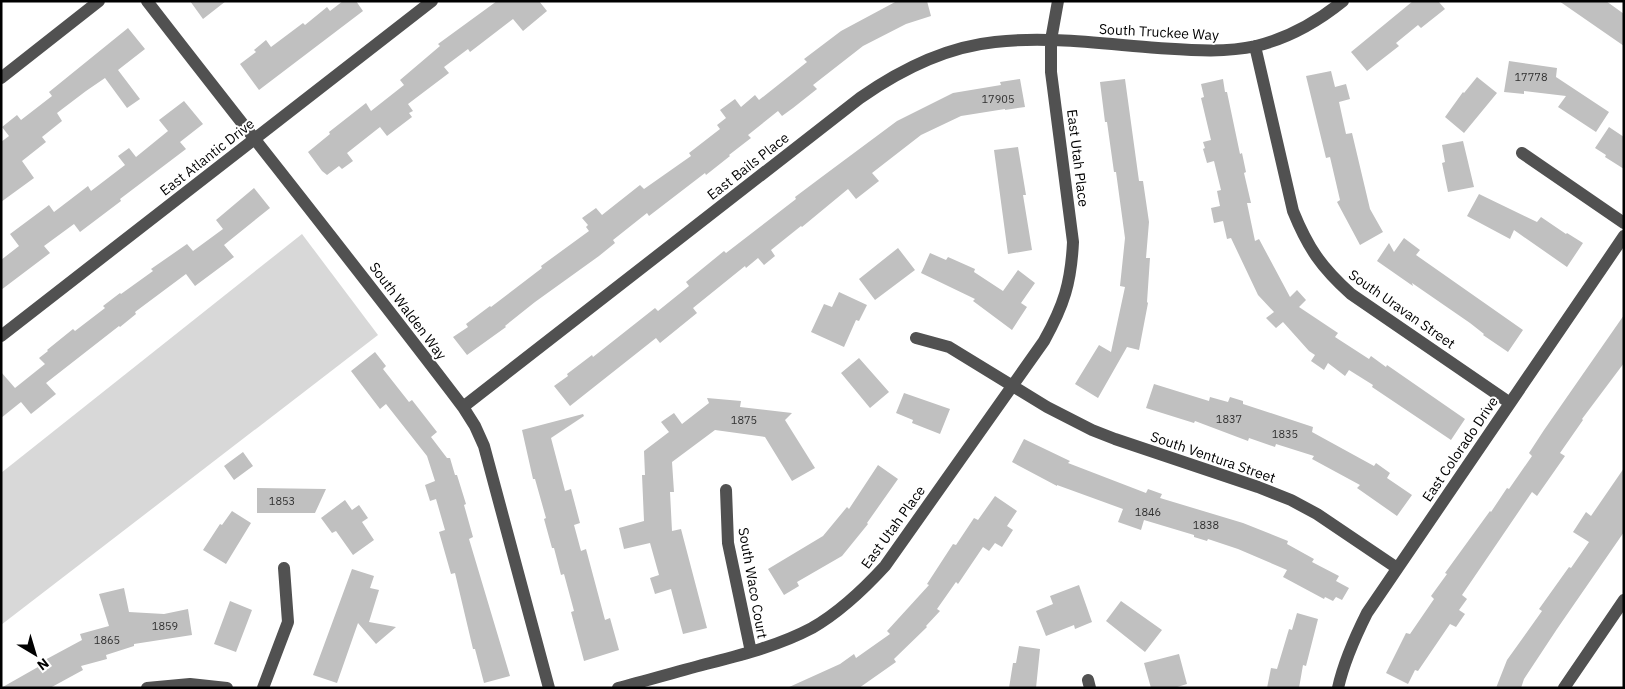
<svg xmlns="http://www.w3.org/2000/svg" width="1625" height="689" viewBox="0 0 1625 689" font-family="'IBM Plex Sans',sans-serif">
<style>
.green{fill:#d8d8d8}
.building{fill:#c0c0c0}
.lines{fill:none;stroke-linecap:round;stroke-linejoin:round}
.minor{stroke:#515151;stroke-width:12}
.labels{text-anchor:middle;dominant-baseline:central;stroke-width:4;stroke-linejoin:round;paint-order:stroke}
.number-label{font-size:11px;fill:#303030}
.street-label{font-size:14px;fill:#000;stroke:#fff}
</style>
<rect width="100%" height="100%" fill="#fff"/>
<path class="green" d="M302 234 378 335 1 625V473Z"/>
<path class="building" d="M190 1H226L203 19Z
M343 1H356L363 11 259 90 240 64 256 52 254 50 266 40 271 47 303 23 305 25 327 7 330 11Z
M497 1H539L547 11 523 31 513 19 470 52 468 49 444 67 449 73 408 104 413 111 409 113 412 117 387 136 380 127 347 153 353 161 342 169 339 166 327 175 322 171 308 152 330 134 329 132 366 103 371 111 404 85 400 80 440 46 438 44Z
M897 1H927L931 16 906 24 863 46 813 85 817 89 793 108 782 116 778 111 748 135 751 138 729 155 730 156 706 175 705 173 649 216 647 213 613 240 615 243 599 256 535 302 505 326 506 327 467 355 453 337 468 327 466 324 490 306 491 307 542 268 541 266 589 231 586 227 588 225 582 218 596 208 602 215 640 185 644 189 691 156 689 153 720 129 717 125 726 118 720 110 735 99 741 107 755 95 759 100 807 62 804 59 841 31Z
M1413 1H1438L1445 9 1421 28 1418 25 1396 43 1399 46 1367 71 1351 52Z
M1559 1H1606L1624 14V46Z
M128 28 145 49 118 70 140 99 127 108 105 78 86 91 57 113 62 121 42 137 46 142 22 161 34 178 1 202V142L9 136 2 127 17 115 21 120 52 96 49 92Z
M1509 61 1557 68 1556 77 1609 112 1596 132 1558 107 1566 96 1524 91V94L1504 92Z
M1331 71 1335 87 1346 84 1350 99 1339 102 1346 134 1352 133 1370 209 1383 232 1360 245 1337 202 1340 200 1330 157 1326 158 1306 76Z
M1477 77 1497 93 1464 133 1445 117 1463 92 1464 93Z
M1020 79 1025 107 1005 110V109L961 116 921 135 872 173 879 181 856 199 848 189 802 227 801 226 771 250 775 256 764 265 758 258 746 268 745 266 693 308 697 313 660 343 656 338 570 406 554 386 568 376 567 374 592 355 593 357 655 308 658 311 689 286 686 282 724 251 726 253 796 199 795 197 823 176 897 121 953 93 1001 85 1000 82Z
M1125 79 1139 181H1143L1149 222 1146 258H1150L1147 302 1148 303 1139 350 1127 347 1098 398 1075 384 1099 345 1111 352 1125 287 1120 286 1125 238 1116 172H1114L1107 122H1105L1100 82Z
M1223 79 1225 92H1227L1240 154 1242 153 1246 172 1244 173 1251 203H1247L1255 241 1259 239 1290 297 1297 290 1306 300 1299 307 1338 333 1335 337 1369 359 1371 356 1386 367 1387 365 1465 419 1451 440 1372 387 1373 385 1349 370 1345 376 1328 363 1324 370 1311 361 1315 355 1309 351 1283 322 1276 328 1266 318 1274 312 1258 295 1231 238 1227 239 1223 221 1214 223 1211 208 1220 206 1217 191 1221 190 1214 161 1207 163 1203 149 1205 148 1203 142 1211 140 1201 98 1204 97 1201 84Z
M184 101 203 124 180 142 186 149 120 199 121 201 80 232 74 224 44 246 50 253 1 290V260L19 246 10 234 49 205 54 212 88 186 91 191 125 165 118 156 129 148 136 157 168 131 159 120Z
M1609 127 1624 137V169L1605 157 1606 155 1595 148Z
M1463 141 1474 187 1448 192 1442 163 1445 162 1442 145Z
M1018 147 1026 195H1023L1032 250 1008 254 994 150Z
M254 188 270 208 224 245 234 257 195 286 186 274 135 312 136 314 120 327 119 326 46 383 56 394 31 414 21 402 1 418V372L15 388 45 364 39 358 48 351 47 350 73 329 75 331 105 308 103 306 120 293 121 294 153 271 151 269 187 244 193 251 223 229 216 220Z
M1479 194 1537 222 1541 217 1566 234 1567 233 1583 243 1567 267 1514 230 1510 239 1467 216Z
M1404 238 1420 250 1416 255 1523 330 1508 352 1483 335 1484 334 1470 323 1412 283 1413 286 1410 284 1377 261 1389 243 1394 252Z
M898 248 915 270 875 300 859 279Z
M930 253 946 260 948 257 975 269 974 272 1003 291 1018 270 1035 283 1021 303 1027 307 1012 330 973 301 975 299 921 273Z
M839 292 867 305 859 321 856 320 844 347 811 332 824 304 832 307Z
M1624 315V363L1582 419 1583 420 1560 453 1565 456 1537 496 1532 492 1462 595 1467 599 1459 610 1465 614 1456 627 1450 624 1418 671 1415 670 1408 684 1386 673 1406 633 1410 634 1434 599 1431 596 1447 574 1445 573 1490 511 1491 512 1507 488 1509 489 1532 456 1529 453 1544 430Z
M375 352 386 366 383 369 409 402 412 400 437 432 431 437 447 458H450L455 475H457L466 504 464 505 473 537 469 539 510 676 484 683 475 649H473L455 573 451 574 439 532 445 530 436 499 430 501 425 485 435 481 427 456 386 404 380 409 351 371Z
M859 358 889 392 870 408 841 373Z
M1154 384 1209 401 1210 397 1228 402 1230 397 1243 401V404L1313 427 1312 432 1374 466 1376 463 1390 473 1387 478 1412 495 1397 516 1357 488 1360 485 1312 459 1314 456 1276 444 1275 447 1249 438 1248 441 1195 421 1194 423 1146 408Z
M904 393 950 409 940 434 912 423 913 420 896 413Z
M707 398 741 401 740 407 792 413 785 420 815 468 792 481 765 437 715 430 672 462 674 492H670L672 531 681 529 707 628 683 634 671 589 655 594 650 578 659 575 650 543 624 549 619 528 644 521 642 475H645L644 451 669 432 661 422 674 413 682 424 709 403Z
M583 414 584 416 551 438 565 491 571 489 580 523 574 525 581 551 586 549 605 620 610 618 619 650 584 661 571 612 574 611 564 574 561 575 554 548H552L544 519 546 518 535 479H533L522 430Z
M1024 439 1070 461 1068 463 1146 493 1148 489 1162 494 1160 498 1243 523 1288 541 1287 544 1314 559 1312 562 1339 576 1336 581 1349 588 1342 600 1336 597 1333 601 1325 597 1324 599 1283 577 1287 570 1238 549 1208 539 1207 541 1194 537V535L1144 520 1141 530 1118 522 1123 509 1057 485V486L1012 462Z
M243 452 253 466 234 480 224 466Z
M878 465 898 479 867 523 868 524 842 556 797 582 799 586 784 595 768 569 823 536 847 507 849 509Z
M1624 468V532L1557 629 1524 679 1521 688H1496L1507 660 1542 611 1539 609 1569 567 1571 568 1589 542 1573 532 1586 512 1591 516Z
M257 488 326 489 315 513H257Z
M995 496 1017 511 1007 526 1013 530 1002 547 995 543 989 551 983 547 958 584 956 582 937 609 940 611 926 626 927 627 894 659 896 662 859 688H787L840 664 854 654 856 658 890 634 887 631 929 585 927 584 953 544 956 545 974 518 978 520Z
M345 500 352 510 359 505 368 518 362 522 374 540 353 555 336 531 332 533 321 518Z
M232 511 251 523 226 564 203 550 220 524 222 525Z
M352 569 374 576 370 588 379 590 369 622 396 627 376 644 358 623 337 683 313 675Z
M1079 585 1092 622 1075 629 1074 625 1046 636 1036 611 1053 604 1050 596Z
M124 588 129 612 164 614 188 609 192 635 134 644V646L106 655 107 659 81 666 83 670 50 688H1L45 663 43 661 82 640 80 634 109 626 99 594Z
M230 601 252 610 236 652 214 644Z
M1121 601 1162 630 1145 652 1106 621Z
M1297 613 1318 619 1306 666 1303 665 1299 688H1267L1271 668 1277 669 1289 629 1292 630Z
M1019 646 1040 649 1036 688H1009L1013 663H1016Z
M1179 654 1187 684 1174 688H1151L1144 663Z"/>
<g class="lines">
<path class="minor" d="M147 1C252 137 359 270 463 407L475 426 484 446 549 688
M1255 46 1293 211C1308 248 1321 267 1351 294L1510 403
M1 78 99 1
M1522 153 1624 223
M1 336 432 1
M916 338 949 347 1047 407 1092 430 1115 439 1258 487 1291 500 1317 514 1397 568
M463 407 860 98C900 70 945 47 995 42 1049 36 1104 44 1158 48 1190 50 1224 53 1256 46 1289 38 1317 22 1343 1
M726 490 728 543 751 652
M1088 680 1090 688
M147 688 190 684 227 688
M263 688 288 622 284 568
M618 688C649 680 679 671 710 663 745 654 780 645 812 628 840 612 863 590 885 566L1044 341C1064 305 1071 283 1073 242L1051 72V40L1058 1
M1338 688C1344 661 1355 637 1367 613L1624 236
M1564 688 1624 600"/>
</g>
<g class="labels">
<g class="number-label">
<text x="1531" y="77">17778</text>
<text x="998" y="99">17905</text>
<text x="1229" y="419">1837</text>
<text x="744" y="420">1875</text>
<text x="1285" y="434">1835</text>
<text x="282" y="501">1853</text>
<text x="1148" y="512">1846</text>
<text x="1206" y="525">1838</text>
<text x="165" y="626">1859</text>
<text x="107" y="640">1865</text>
</g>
<g class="street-label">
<text transform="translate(1159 32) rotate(3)">South Truckee Way</text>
<text transform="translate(207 157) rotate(-38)">East Atlantic Drive</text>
<text transform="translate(1078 158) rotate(83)">East Utah Place</text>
<text transform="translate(748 166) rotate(-38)">East Bails Place</text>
<text transform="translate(1402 309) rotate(35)">South Uravan Street</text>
<text transform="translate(408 311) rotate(53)">South Walden Way</text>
<text transform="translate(1460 449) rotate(-56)">East Colorado Drive</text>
<text transform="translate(1213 457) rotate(19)">South Ventura Street</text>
<text transform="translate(893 527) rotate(-54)">East Utah Place</text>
<text transform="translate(753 583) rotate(80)">South Waco Court</text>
</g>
</g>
<rect width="1625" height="689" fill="none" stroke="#000000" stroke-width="5"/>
<g transform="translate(35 654) rotate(142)" stroke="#ffffff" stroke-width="4" paint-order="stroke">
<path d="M0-4L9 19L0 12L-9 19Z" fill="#000000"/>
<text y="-8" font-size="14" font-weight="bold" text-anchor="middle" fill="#000000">N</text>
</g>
</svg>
